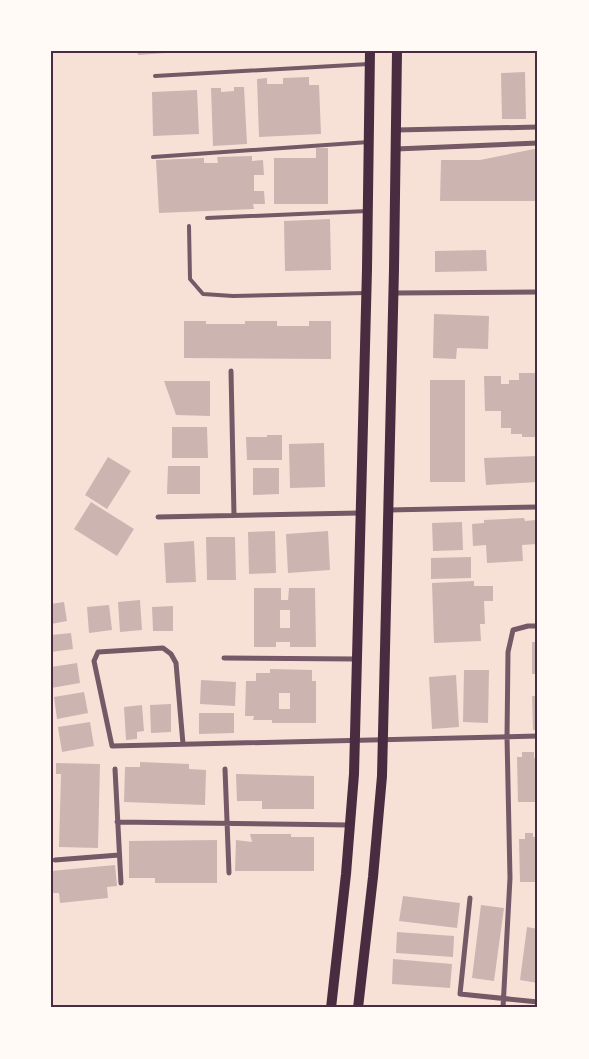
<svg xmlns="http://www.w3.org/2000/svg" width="589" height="1059" viewBox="0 0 589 1059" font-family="'PT Sans Narrow',sans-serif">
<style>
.building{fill:#ccb4b1;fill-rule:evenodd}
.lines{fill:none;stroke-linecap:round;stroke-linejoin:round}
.service{stroke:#755966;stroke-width:4}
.minor{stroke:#755966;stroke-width:5}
.secondary{stroke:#4a2c40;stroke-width:10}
.neatline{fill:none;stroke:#4a2c40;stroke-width:2}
</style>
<rect width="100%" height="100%" fill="#f7e1d7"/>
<path class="building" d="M137 51H166V53L138 55Z
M525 72 526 119H502L501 73Z
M309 77V85H319L321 134 259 137 257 79 267 78V84H283V78Z
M234 87H244L247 144 213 146 211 88H221V92L234 91Z
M197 90 199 134 153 136 152 92Z
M316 148H328V204H274V158H316Z
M534 149H538V201H440L441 160H480Z
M252 156V161L263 160 264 175H254V191H264L265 204H253L254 209 159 213 156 160 204 158V163H218L217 157Z
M330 219 331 270 285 271 284 221Z
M486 250 487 271 435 272V251Z
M434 314 489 316 488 349 457 348 456 359 433 358Z
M184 321H206V324H245V321H277V326H309V321H331V359L184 358Z
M519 373H536V414H538V427H535V437H522V434H511V428H501V411H485L484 376H501V384H509V380H519Z
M430 380H465V482H430Z
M164 381H210V416L176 415Z
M172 427H207L208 458H172Z
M267 435H282V460H247L246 437H267Z
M324 443 325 487 290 488 289 444Z
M538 456V482L486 485 484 458Z
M108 457 131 471 107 509 85 495Z
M168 466H200V494H167Z
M253 468H279V494L253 495Z
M91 502 134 529 117 556 74 529Z
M524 518 525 521 536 520 537 544 522 545 523 561 487 563 486 545 473 546 472 524 484 523V520Z
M462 522 463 550 433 551 432 523Z
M275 531 276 573 249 574 248 532Z
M328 531 330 570 288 573 286 534Z
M206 537H235L236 580H207Z
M194 541 196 582 166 583 164 543Z
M471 557V578L431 579V558Z
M474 581V586H493V601H484L485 624H480L481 641 434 643 432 583Z
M254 588H281V600H288L289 588H315L316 647H290V642H276V647H254ZM280 610H290V628H280Z
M140 600 142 630 120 632 118 602Z
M64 602 67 621 51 624V604Z
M109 605 112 630 89 633 87 607Z
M173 606V631H153L152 607Z
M71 633 73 649 51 652V635Z
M532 642H538V674H532Z
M77 663 80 683 51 688V667Z
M270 669 312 670V681H316V723H272V720H253L254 716H245L246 681H256V673H270ZM279 693H290V709H279Z
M464 670H489L488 723 463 722Z
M456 675 459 727 432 729 429 677Z
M201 680 236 682 235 706 200 704Z
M84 692 88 713 57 719 54 697Z
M532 696H538V730H533Z
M171 704V732L151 733 150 705Z
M142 705 144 731 137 732V739L126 740 124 707Z
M199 713H234V733L199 734Z
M90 722 94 746 62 752 58 727Z
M522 752H534V758L538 757V802H518L517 757H522Z
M140 762 189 764V769L206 770 205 805 124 802 125 767H140Z
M56 763 100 764 98 848 59 847 61 774H56Z
M236 774 314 776V809H262V801H237Z
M525 833H533V837H538V882H520L519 839H525Z
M250 834H291V837H314V871H235L236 840 252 842Z
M217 840V883H155V878H129V841Z
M115 865 117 886 107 887 108 898 60 903 59 893H51V871Z
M403 896 460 903 457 928 399 921Z
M481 905 504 908 494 981 472 978Z
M527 927 538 929V983L520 980Z
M397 932 454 936 453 957 396 953Z
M393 959 452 964 450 988 392 984Z"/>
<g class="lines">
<path class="service" d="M155 76 369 64
M153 157 369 142
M207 218 368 211
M189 226 190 279 203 294 233 296 366 293"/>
<path class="minor" d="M396 130 538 127
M396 149 538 143
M394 293 538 292
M231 371 234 515
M388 510 538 507
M158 517 360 513
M224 658 356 659
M183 744 176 663 171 654 163 648 98 652 94 661 112 746 538 736
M115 769 121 883
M225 769 229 873
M117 822 350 825
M55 860 119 855
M470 898 460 994 538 1002
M503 1008 510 878 507 737 508 652 513 630 528 626H538"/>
<path class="secondary" d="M331 1008 346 874 354 774 367 269 370 51
M358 1008 373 877 382 776 394 269 397 51"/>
</g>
<rect width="589" height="1059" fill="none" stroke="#fffaf5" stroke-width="105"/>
<rect x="52" y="52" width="484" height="954" class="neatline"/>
</svg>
